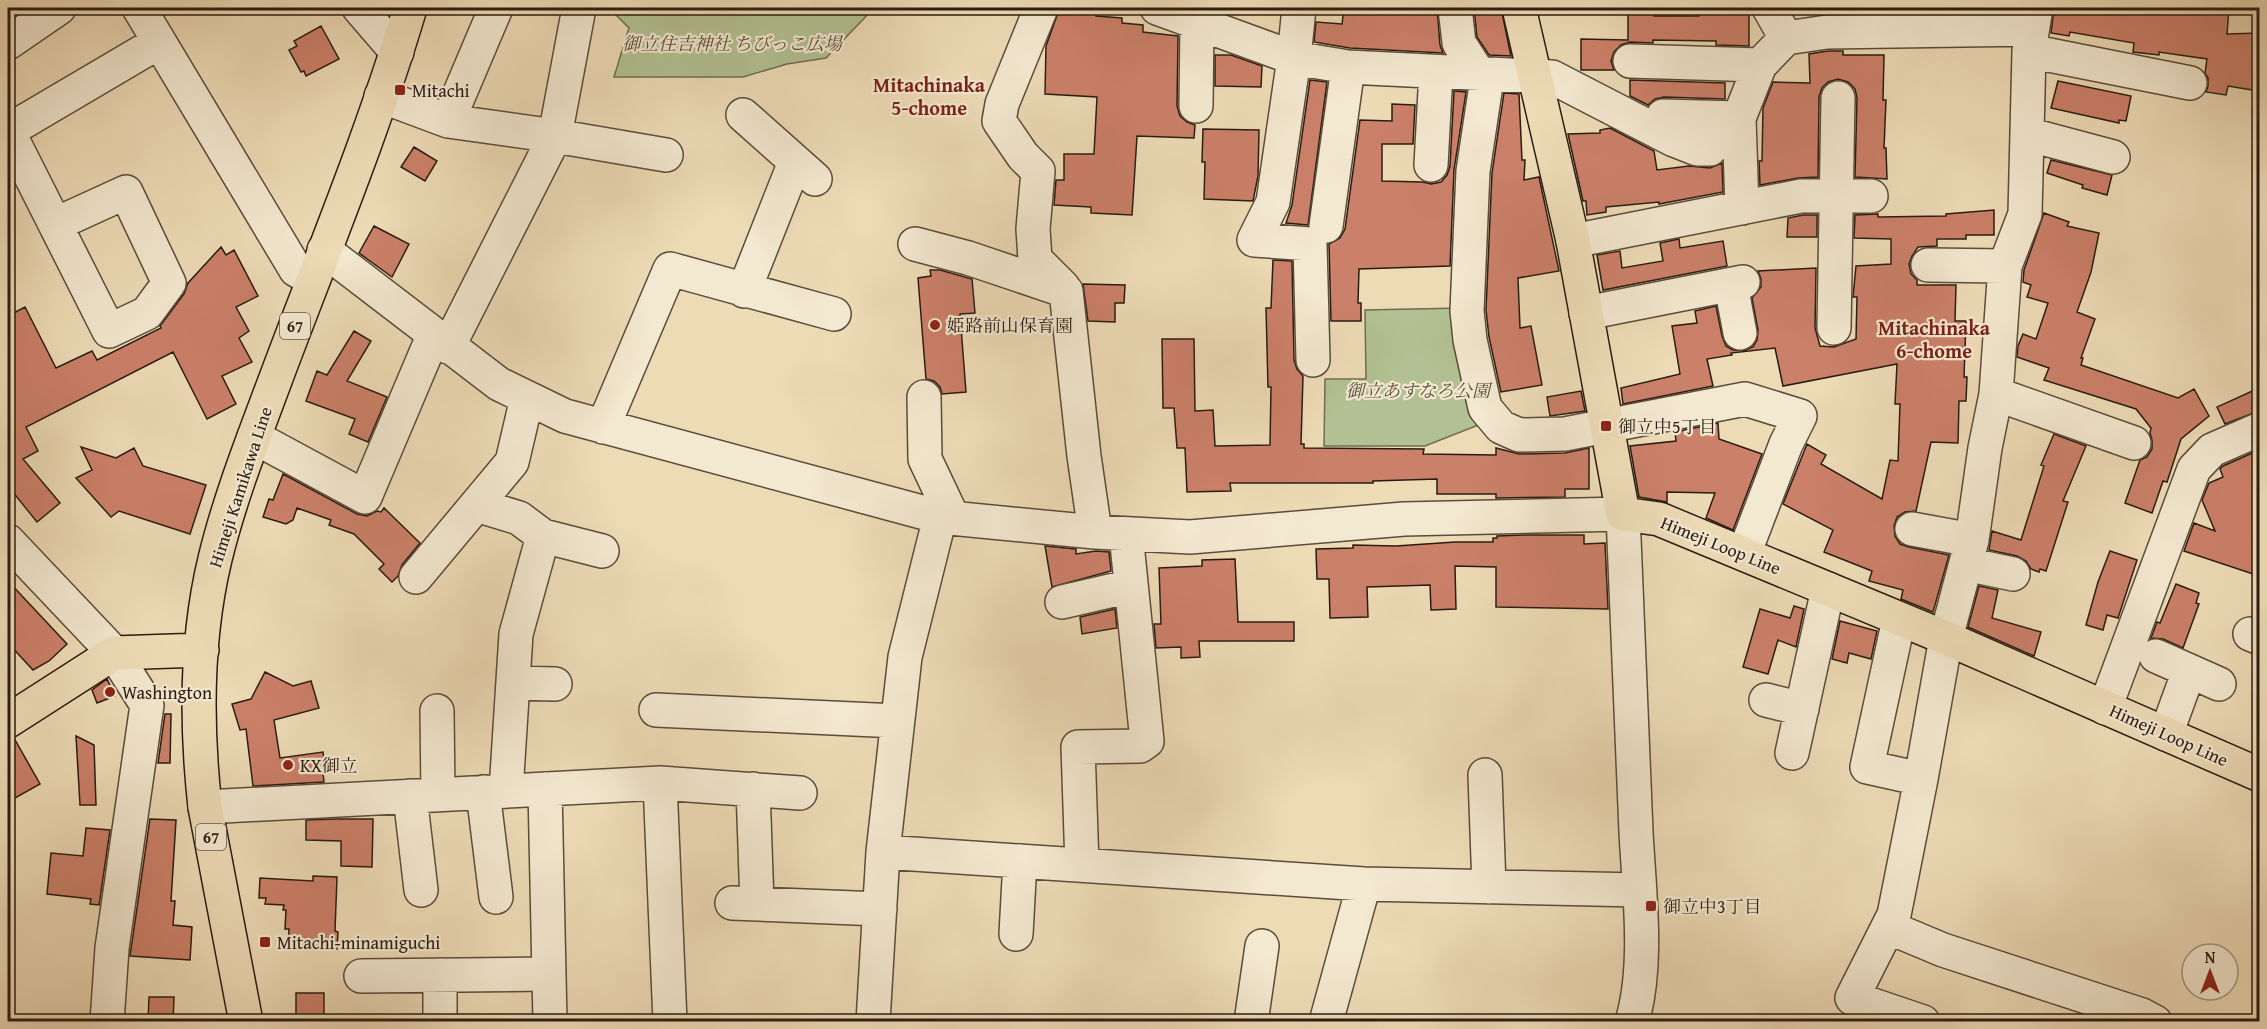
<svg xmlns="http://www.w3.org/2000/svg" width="2267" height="1029" viewBox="0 0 2267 1029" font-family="'Gentium Book Plus','Noto Serif JP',serif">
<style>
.green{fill:#b2c193;stroke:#6e6e52;stroke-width:1.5}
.building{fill:#cb8069;stroke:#2a1c12;stroke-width:1.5}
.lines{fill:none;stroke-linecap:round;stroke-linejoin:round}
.minor-casing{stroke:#5b4c3b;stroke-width:36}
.major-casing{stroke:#2a1c12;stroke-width:36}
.minor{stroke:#f3e8d0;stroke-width:33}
.major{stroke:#eddbb6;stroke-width:33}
.poi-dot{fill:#8f2418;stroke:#f3e8d0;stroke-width:2}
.labels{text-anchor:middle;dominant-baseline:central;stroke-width:4.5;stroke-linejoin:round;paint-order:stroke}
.shield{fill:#f3e8d0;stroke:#66594b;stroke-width:1.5}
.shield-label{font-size:16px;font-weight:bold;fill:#2a1c12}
.park-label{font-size:18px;font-style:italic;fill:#534e39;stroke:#f3e8d0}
.poi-label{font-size:18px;fill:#2a1c12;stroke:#f3e8d0;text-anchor:start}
.street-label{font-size:18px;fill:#2a1c12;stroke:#f3e8d0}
.neighbourhood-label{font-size:20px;font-weight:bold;fill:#7a1f14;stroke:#f3e8d0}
</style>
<rect width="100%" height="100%" fill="#eddbb6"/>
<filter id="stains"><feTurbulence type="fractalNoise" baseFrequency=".00333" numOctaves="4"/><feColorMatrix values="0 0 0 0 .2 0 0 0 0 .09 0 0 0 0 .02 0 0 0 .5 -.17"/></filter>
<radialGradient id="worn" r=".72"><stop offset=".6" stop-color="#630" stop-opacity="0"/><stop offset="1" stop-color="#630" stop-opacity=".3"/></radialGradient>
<path class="green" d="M609 8H874L826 58 787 64 743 77H614L629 28Z
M1461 308 1486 422 1425 446H1324L1325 379H1366L1365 310Z"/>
<path class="building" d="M1344 8H1437L1440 45 1443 53 1350 48 1314 42 1316 22 1342 24Z
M1474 8H1501L1511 56 1489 55 1477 37Z
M1699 8H1734V13H1749V46L1716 45V41L1653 40V43L1630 42 1621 45 1614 52 1611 61 1614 70H1581V39L1628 40V10L1654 11V16H1699Z
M2054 8H2229L2227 34 2259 33V91L2228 86 2226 95 2206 92 2208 86V78L2205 73 2207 59 2159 52V55L2133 52 2134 43 2070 32 2069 36 2051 33Z
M1059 10 1096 12V16L1122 18V23L1143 25V32L1178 36 1177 106 1180 116 1187 122 1195 125 1194 138 1137 136 1132 215 1091 213V207L1054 205 1056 180H1064V154H1094L1097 97 1045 94 1046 46Z
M321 26 339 59 306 76 304 71 301 72 289 50 297 46 294 41Z
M1828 51H1843V55H1884L1883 100H1886L1884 148H1886L1887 179 1855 177 1857 98 1855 89 1848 82 1838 79 1828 82 1822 88 1819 97 1818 177 1798 178 1760 185 1759 161H1762L1763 108 1773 82 1810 83 1809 54Z
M1215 55H1231L1262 66 1261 87 1215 86Z
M1310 80 1327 82 1308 225 1286 223 1292 205Z
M1630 80 1725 83V99L1664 97 1655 99 1648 105 1630 96Z
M2058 81 2131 96 2126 121 2119 120V123L2051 108Z
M1454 91 1466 92 1454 170 1450 266 1359 269 1358 303H1361V321H1331L1329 244 1340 238 1345 229 1360 120 1392 121V104L1415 105 1413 144H1382V181L1423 182 1431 184 1441 182 1447 175 1450 166Z
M1504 93 1519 94 1522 160H1525L1524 180 1539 177 1559 271 1518 278 1520 328 1531 326 1542 385 1501 392 1489 337 1486 310 1492 173Z
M1610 128 1654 151 1657 170 1689 166 1710 168 1722 163 1723 192 1659 204V202L1606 207V212L1587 215 1586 201H1583L1568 134 1600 133V130Z
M1203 129 1259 130 1258 176 1253 201 1204 199 1205 162H1202Z
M414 147 437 161 425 181 401 167Z
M2051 160 2112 175 2107 195 2082 188 2083 185 2047 173Z
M1994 210V235H1966V239H1937V246L1918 247 1912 256 1909 264 1911 274 1917 280V285H1956L1955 321H1966L1964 377H1967L1966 401H1959L1958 443 1931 442 1916 511 1905 512 1897 517 1894 526 1895 536 1900 544 1909 547 1949 555 1933 612 1901 599 1903 590 1869 581 1872 571 1824 552 1833 530 1783 504 1807 444 1826 455 1821 464 1882 499 1890 460 1898 461 1900 404H1895L1897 364 1783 386 1775 348 1731 353 1732 355 1707 359 1713 386 1623 404 1621 388 1680 374 1672 326 1697 323 1695 311 1716 306 1722 336 1726 346 1733 350 1743 351 1753 347 1757 340 1758 330 1752 298 1761 287V279L1758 271 1816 268 1815 328 1820 346 1834 347 1856 339 1857 297H1853L1856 266 1891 264V239L1854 238 1855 215 1878 214V217L1946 216V214Z
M2044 213 2069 222 2067 226 2099 233 2091 272 2077 312 2095 319 2081 358H2083L2081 365 2178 398 2194 389 2209 416 2181 439 2167 482 2163 481 2152 513 2125 503 2140 460 2147 457 2152 449V440L2150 433 2151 428 2136 409 2044 380 2049 368 2017 357 2018 346 2023 334 2036 339 2048 303 2027 297 2031 285 2023 282 2024 270Z
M1803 215H1817V237H1787L1788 218Z
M374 226 409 244 392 277 359 253Z
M1679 239 1680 248 1723 241 1727 266 1603 290 1597 255 1620 251 1622 268 1663 261 1660 243Z
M221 247 226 255 234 250 258 296 236 307 249 331 239 338 252 362 222 376 236 404 207 419 173 352 26 427 38 451 23 459 60 503 37 522 8 486V316L25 307 56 368 92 351 97 360 161 328 160 326 184 294 188 283Z
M1273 260 1292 261 1294 360 1297 369 1303 376 1301 444H1304V448L1424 449 1423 454 1496 455V448L1519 454 1565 453 1589 448V489H1565V497L1496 498V494H1437V479L1373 481V483H1230L1231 491 1187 492 1185 448H1177L1174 408H1163L1162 339H1194L1195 411 1213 410 1215 446 1270 445 1271 387H1268L1266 308H1271Z
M930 270H940L972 279 975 313 960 314 966 392 942 394 940 387 934 381 926 379 918 278 931 276Z
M1083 284 1125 285 1124 303H1115V322L1088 321Z
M354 331 371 341 347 381 387 397 368 442 349 434 355 419 306 401 317 371 327 375Z
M2259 388V411L2225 424 2217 407Z
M1581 391 1585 411 1550 416 1547 397Z
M1718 423 1719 439 1762 454 1733 530 1706 518 1715 493 1667 492V502L1639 497 1630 446 1676 441 1675 432Z
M2054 434 2086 446 2063 501 2068 502 2046 571 2040 569 2039 572 2031 569 2026 561 2017 556 1989 550 1992 531 2021 540 2044 466 2041 465Z
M81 447 116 458 134 448 143 466 206 485 190 534 119 511 111 517 76 478 92 470Z
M2259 450V576L2184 551 2194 523 2215 531 2202 500 2209 483 2223 477 2220 469 2223 466Z
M283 474 357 514 367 516 377 511 381 512 384 508 420 543 402 565 398 576 392 582 379 569 384 564 354 534 329 525 331 520 297 508 293 520 286 524 263 517 269 499 273 500Z
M1524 535H1584V544L1605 543 1608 609 1496 607V567L1455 566 1456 609 1431 610 1430 585 1367 587 1368 617 1330 618 1329 579H1317L1316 549 1353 548V545L1396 546 1455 542H1493V538H1497V536Z
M1045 546 1076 549V554L1096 551 1109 552 1111 571 1052 587Z
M2110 551 2137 560 2118 618 2107 615 2103 630 2086 625 2098 582Z
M1235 559 1238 622H1294V641H1199L1200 657 1181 658V647L1156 648 1154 624H1161L1159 568 1202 566V560Z
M8 581 67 644 49 661 33 670 8 643Z
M2176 584 2199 593 2196 603 2199 604 2183 648 2163 639 2151 638 2157 622 2160 623Z
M1979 586 1998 590 1992 618 2041 632 2034 656 1968 627Z
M1794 606 1804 609 1796 647 1778 640 1768 674 1743 667 1760 609 1790 618Z
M1115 609 1117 628 1082 634 1080 617Z
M1840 621 1877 631 1871 659 1849 653 1847 663 1832 659Z
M265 672 293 686 311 681 319 708 274 720 280 758 323 752 326 773H323L324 782 253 786 246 729 240 730 232 704 251 699Z
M107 679 115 696 97 703 92 690Z
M165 714H171L170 763H158Z
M76 736 94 745 96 805H80Z
M14 738 40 784 8 802V740Z
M150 819 176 820 171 901H175L173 925 192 927 190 960 130 956Z
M336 819H373L372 867 341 866V841L306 840V820Z
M86 828 110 830 99 905 90 904 91 899 47 894 51 853 83 856Z
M313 876 337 877 335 931 338 932 337 949 288 947 289 929H285L286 910H283L284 905 265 904 266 898H259L260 878 313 881Z
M296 993H324V1022H296Z
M149 997H174L173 1022H148Z"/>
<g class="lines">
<defs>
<path id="minor" d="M139 8 296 270 313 279
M359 8 397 52
M579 8 555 136 666 155
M1041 8 1002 104 999 121 1023 156 1038 171 1033 229 1035 259 1063 287
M1157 8 1294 58 1348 67 1552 77 1674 140 1697 149H1710L1728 126 1739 118
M1299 8 1294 58 1273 202 1254 240 1310 244 1313 360
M1455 8 1459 43 1486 85 1473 171 1467 311 1470 340 1485 408 1501 427 1519 435 1565 434 1745 399 1800 416 1786 444 1744 554
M1769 8 1786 38
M8 43 59 8
M2029 51 2190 83
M1630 61 1760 65
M381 96 448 121 555 136 448 347
M1196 106 1197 23
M743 115 815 179
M1663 116 1739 118
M448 121 496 8
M8 131 109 331 147 313 169 283 126 192 56 224
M8 131 159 42
M2027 134 2113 157
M1431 165 1436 72
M1742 208 1739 118 1760 65 1786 38 1827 32 2032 29
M1326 226 1348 67
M1573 241 1801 196H1871
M915 244 968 258 1066 291 1084 456 1095 532
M324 250 499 384 565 416 940 517 1095 532 1190 537 1404 519 1623 514C1627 620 1632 726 1636 832 1639 891 1649 964 1632 1022
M1928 265 2005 266
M1731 285 1740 333
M744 291 795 162
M1586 313 1743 282
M1834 328 1838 98
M1996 394 2134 443
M924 397 925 459 953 518
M603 427 670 269 834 314
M254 437 365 497 434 334
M476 505 519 518 543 536 602 551
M1912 529 1972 540
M8 541 114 653 147 705 112 948 107 1022
M1966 564 2013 574
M416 577 512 462 527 398
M1062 602 1131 586
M1899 619 1867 767 1921 779
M2250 634 2260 638
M2156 656 2219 684
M513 683 555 684
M1766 700 1802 709
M2105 708 2194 469 2212 450 2260 429
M656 710 897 721
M437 711 438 794
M2166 734 2189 671
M1792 753 1828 589
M1485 775 1489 887
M660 783 800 793
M545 789 550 1022
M753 789 757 904
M506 791 516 634 543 536
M483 792 496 897
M410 796 421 890
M205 807 660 783 670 1022
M883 852 1364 884 1639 890
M1082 865 1078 747 1140 746 1147 741 1126 534
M732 903 880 909
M1888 927 1943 950 2142 1015 2155 1022
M1016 934 1020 861
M361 976 549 974
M440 1022V975
M873 1022 883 852 905 657 940 517
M1251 1022 1262 946
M1326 1022 1364 884
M1923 1022 1852 998 1894 915 1921 779 1946 638 1972 540 1985 448 1996 394 2005 266 2025 214 2029 51 2036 8"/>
<path id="major" d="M1519 8 1573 241 1623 514 1659 519 1946 638 2260 775
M8 721 114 653 202 650
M246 1022 205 807C196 726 196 638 215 559 230 497 254 437 276 378 322 255 373 133 410 8"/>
</defs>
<use href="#minor" class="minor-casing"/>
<use href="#major" class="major-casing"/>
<use href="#minor" class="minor"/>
<use href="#major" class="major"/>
</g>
<g class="poi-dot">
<rect x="394" y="84" width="12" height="12" rx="3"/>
<circle cx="935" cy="325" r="6"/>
<rect x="1600" y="420" width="12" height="12" rx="3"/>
<circle cx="110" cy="692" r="6"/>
<circle cx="288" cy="765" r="6"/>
<rect x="1645" y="900" width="12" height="12" rx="3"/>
<rect x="259" y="936" width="12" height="12" rx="3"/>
</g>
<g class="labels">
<g class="shield">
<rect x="280" y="313" width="30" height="26" rx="4.5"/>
<rect x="196" y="824" width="30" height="26" rx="4.5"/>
</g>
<g class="shield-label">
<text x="295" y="326">67</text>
<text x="211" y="837">67</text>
</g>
<g class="park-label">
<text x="732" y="43">御立住吉神社 ちびっこ広場</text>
<text x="1418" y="390">御立あすなろ公園</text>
</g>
<g class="poi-label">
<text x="412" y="90">Mitachi</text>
<text x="947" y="325">姫路前山保育園</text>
<text x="1618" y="426">御立中5丁目</text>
<text x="122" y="692">Washington</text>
<text x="300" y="765">KX御立</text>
<text x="1663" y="906">御立中3丁目</text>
<text x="277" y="942">Mitachi-minamiguchi</text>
</g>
<g class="street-label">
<text transform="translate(240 487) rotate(-72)">Himeji Kamikawa Line</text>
<text transform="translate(1721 545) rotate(22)">Himeji Loop Line</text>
<text transform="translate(2169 735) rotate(24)">Himeji Loop Line</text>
</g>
<g class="neighbourhood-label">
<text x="929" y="84">Mitachinaka<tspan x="929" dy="23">5-chome</tspan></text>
<text x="1934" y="327">Mitachinaka<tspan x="1934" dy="23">6-chome</tspan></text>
</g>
</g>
<rect width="2267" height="1029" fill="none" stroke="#eddbb6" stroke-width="30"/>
<rect x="9" y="9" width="2249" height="1011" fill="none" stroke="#2a1c12" stroke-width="3"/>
<rect x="15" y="15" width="2237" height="999" fill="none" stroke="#2a1c12" stroke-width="1.5"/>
<g transform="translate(2210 972)"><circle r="28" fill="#f3e8d0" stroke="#a39684" stroke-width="1.5"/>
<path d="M0-4.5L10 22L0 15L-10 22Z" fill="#8f2418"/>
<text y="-9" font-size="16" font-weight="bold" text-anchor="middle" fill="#2a1c12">N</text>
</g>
<rect width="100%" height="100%" filter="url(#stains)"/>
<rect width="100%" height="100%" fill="url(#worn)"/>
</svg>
